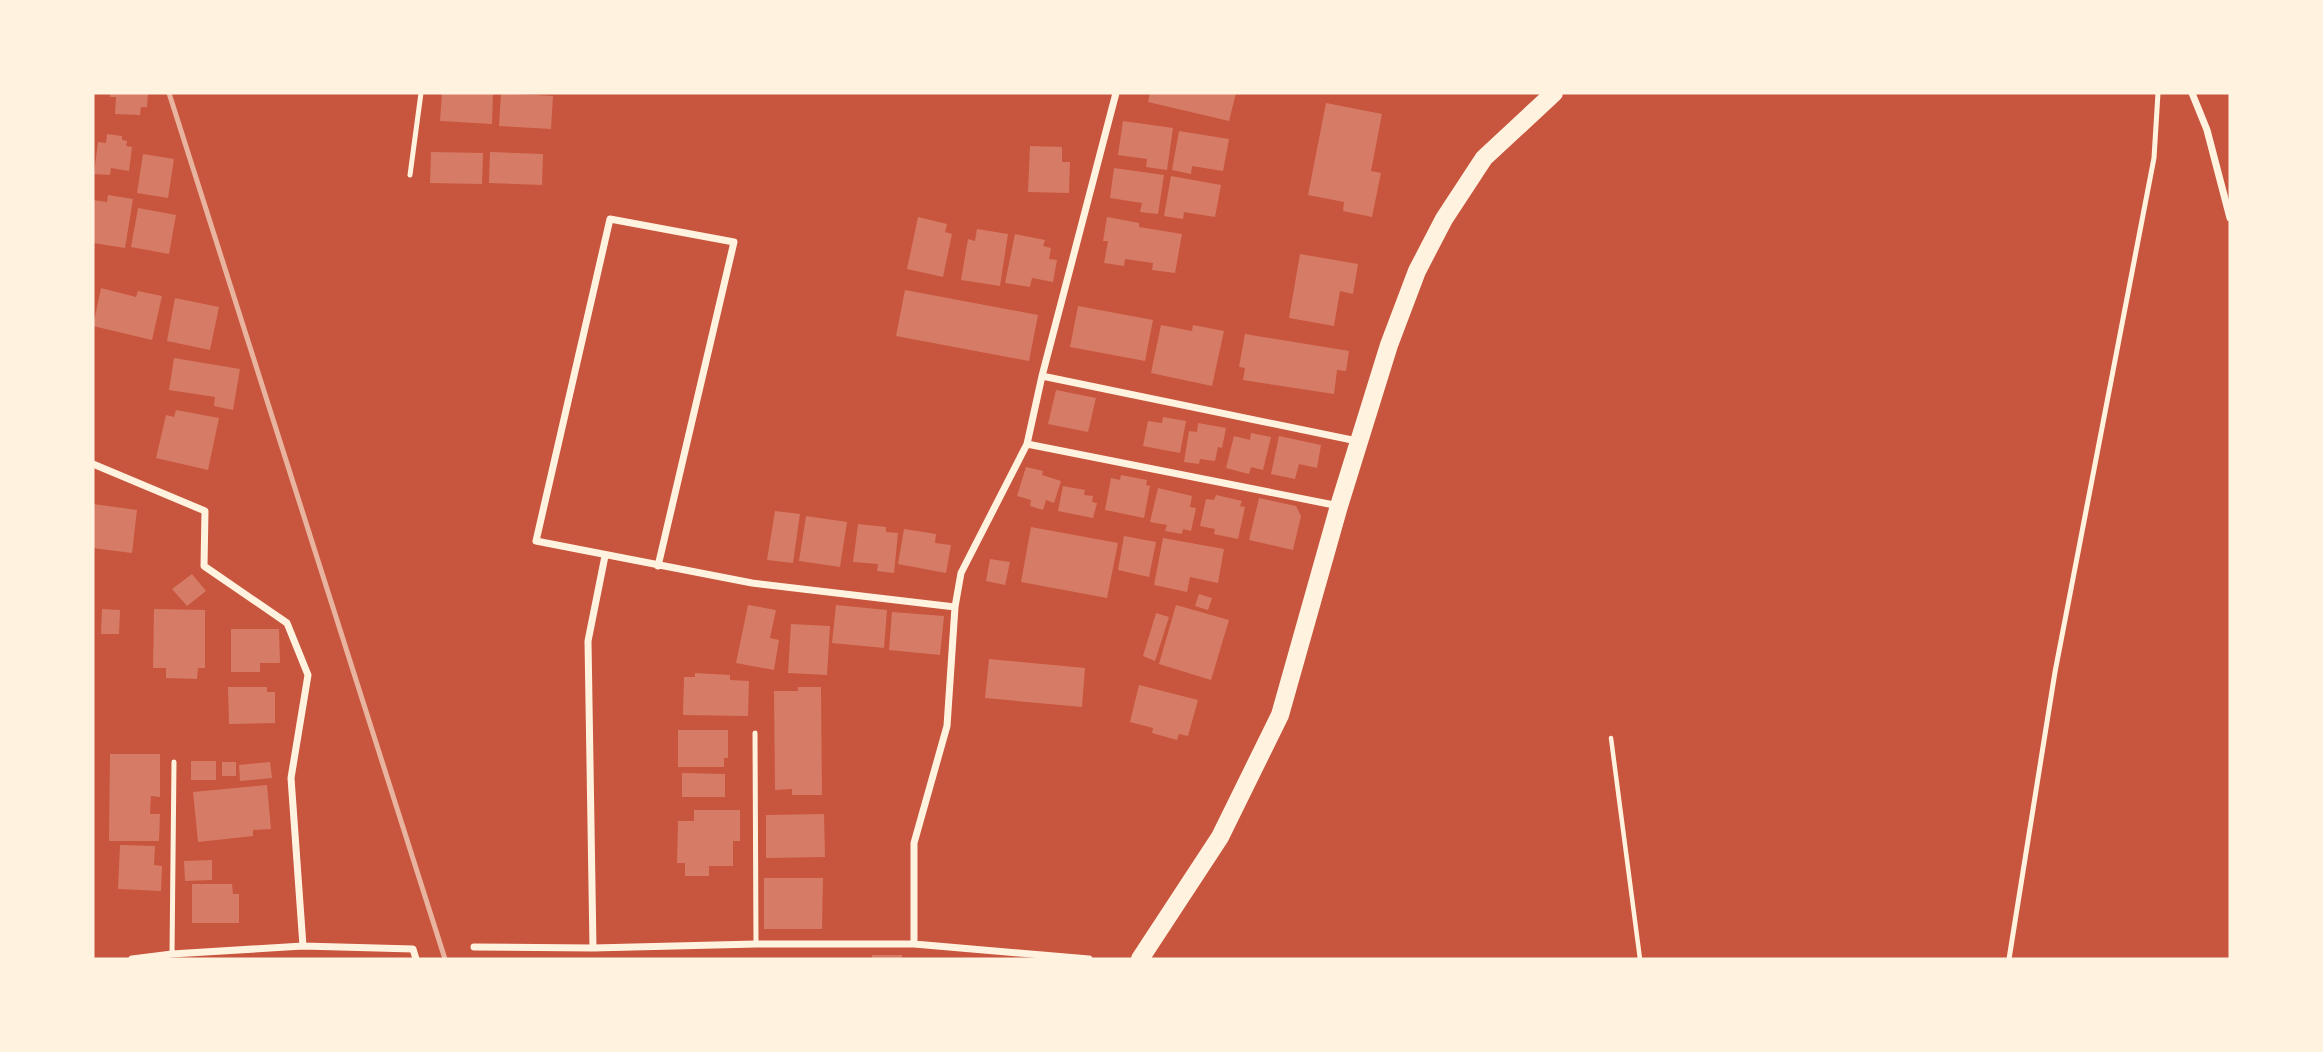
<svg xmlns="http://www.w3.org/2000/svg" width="2323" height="1052" viewBox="0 0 2323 1052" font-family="'Open Sans',sans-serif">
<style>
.building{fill:#d67c66}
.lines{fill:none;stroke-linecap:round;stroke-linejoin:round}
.path{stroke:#fff3e0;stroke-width:4.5}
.service{stroke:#fff3e0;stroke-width:5}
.minor{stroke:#fff3e0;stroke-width:7}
.primary{stroke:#fff3e0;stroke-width:18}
.rail{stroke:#e9b49f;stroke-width:5}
</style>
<rect width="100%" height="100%" fill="#c8553d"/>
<path class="building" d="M110 93H148L147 107H141L140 115 115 114 116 97H110Z
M442 93H493L492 124 440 121Z
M501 93 553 96 551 129 499 126Z
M1150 93H1236L1229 121 1148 102Z
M1326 103 1382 114 1371 171 1381 173 1372 217 1343 211 1344 202 1308 195Z
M1123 121 1173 128 1167 170 1146 167 1147 159 1118 155Z
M1179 131 1229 139 1223 171 1192 166 1191 174 1172 170Z
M107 134 122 136V140L127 141 126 146 132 147 129 171 111 168 110 175 94 174 98 142 106 143Z
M1030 146 1062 147V162H1070L1069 193 1028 192Z
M431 152 483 153 482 184 430 183Z
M490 152 543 154 542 185 489 183Z
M143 154 174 159 168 198 137 193Z
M1114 168 1164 175 1158 214 1140 212 1142 203 1110 198Z
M1171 176 1221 185 1215 217 1184 212 1183 219 1164 216Z
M108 195 133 199 125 248 93 243V200L107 202Z
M138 208 176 215 169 254 131 247Z
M918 217 947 224 945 232 952 234 943 277 907 269Z
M1107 217 1139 223V227L1182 234 1175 273 1152 270 1153 263 1125 259 1124 266 1104 263 1108 241H1103Z
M977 229 1008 234 1000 286 961 280 968 239 975 241Z
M1015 234 1045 240 1043 246 1051 248 1049 259 1057 260 1053 282 1032 278 1030 287 1005 283Z
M1300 254 1358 264 1353 294 1340 291 1334 326 1289 318Z
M101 288 136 297 138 291 162 296 152 340 93 326Z
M905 290 1038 315 1029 361 896 336Z
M175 298 219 307 210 350 167 341Z
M1078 306 1153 320 1145 361 1070 347Z
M1161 325 1192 331 1193 325 1224 331 1212 386 1151 373Z
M1245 334 1349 351 1346 371 1337 370 1334 394 1243 380 1245 368 1239 367Z
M174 358 240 369 233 410 214 406 215 397 169 390Z
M1056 390 1096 398 1088 432 1048 424Z
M176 410 219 418 208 470 156 458 166 415 174 417Z
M1163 417 1186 421 1180 453 1143 446 1148 421 1162 423Z
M1198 423 1226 428 1222 448 1218 447 1215 461 1200 459 1199 464 1184 462 1189 431 1197 432Z
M1251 433 1271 437 1263 470 1251 467 1249 474 1226 468 1234 436 1250 440Z
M1279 436 1321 445 1317 468 1299 464 1295 479 1271 474Z
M1026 467 1043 471 1042 475 1061 481 1054 503 1046 500 1043 510 1030 506 1031 500 1017 496Z
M1121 475 1147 480 1146 485 1150 486 1144 518 1105 510 1111 478 1120 480Z
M1063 486 1085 490 1084 495 1093 496 1092 502 1097 503 1093 518 1058 511Z
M1158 488 1192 496 1190 507 1196 508 1191 531 1183 529 1182 534 1165 531 1167 525 1150 522Z
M1216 495 1242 501 1240 506 1245 507 1238 539 1214 534 1215 529 1200 526 1206 499 1214 500Z
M1259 498 1296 506 1301 516 1293 550 1249 540Z
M93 504 137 510 132 553 93 548Z
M775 511 800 514 793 563 767 560Z
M806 516 847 522 840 567 799 561Z
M858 524 886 527V532L898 533 894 573 877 571 878 564 853 562Z
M1031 527 1118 543 1107 598 1021 582Z
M904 529 936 534 935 543 951 545 946 573 898 564Z
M1124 536 1156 542 1149 577 1118 570Z
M1163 538 1224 549 1218 583 1190 577 1187 592 1154 585Z
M990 559 1010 562 1005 585 986 581Z
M192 574 206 591 187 606 172 589Z
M1199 594 1212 598 1208 610 1195 606Z
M748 605 776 610 770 638 779 640 774 670 736 663Z
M836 605 887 610 884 648 832 643Z
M1176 605 1229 620 1211 680 1159 664Z
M102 609 120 610 119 634H101Z
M154 609 205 610V668H198L197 679 166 678V668H153Z
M892 612 944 616 940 655 889 650Z
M1156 613 1169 617 1155 661 1143 656Z
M791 624 830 626 827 675 788 673Z
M231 629H279L280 663H260V672H231Z
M989 659 1085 668 1082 707 985 698Z
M695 673 730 675V680L749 681 748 716 683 715 684 677H695Z
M1139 685 1198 700 1188 736 1179 734 1177 740 1152 733 1153 728 1130 722Z
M228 687H267V692H275V723L229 724Z
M798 687H821L822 795H792V789L775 790 774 691H798Z
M678 730H728V758H724V767H678Z
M110 754H160V797L151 796 150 814H160L159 841H109Z
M191 761H216V780H191Z
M222 762H236V776H222Z
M270 762 272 778 240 781 239 765Z
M682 773 725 774V797H682Z
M267 785 271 829 253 830V836L198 842 193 792Z
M694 810H740V841H733V866H709V876H685V863H677L678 821H694Z
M824 814 825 857 766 858V815Z
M120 845 155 846 154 865 162 866 161 891 118 889Z
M212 860V880L185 881 184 861Z
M764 878H823L822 929H764Z
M192 884H232L233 894H239V923H192Z
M872 955H902V959H872Z"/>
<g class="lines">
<path class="path" d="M1611 738 1640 959"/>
<path class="service" d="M410 175 421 93
M755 733 756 944
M172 954 174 762
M2009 959 2055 672 2154 158 2158 93"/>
<path class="minor" d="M2192 93 2207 130 2230 218
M1042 376 1357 441
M1027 444 1339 506
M93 464 205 511 204 566 287 623 308 675 291 778 303 946
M658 566 734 242 610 219 536 541 752 583 955 607
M914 944V843L947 726 955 607 961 573 1027 444 1042 376 1116 93
M474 947 593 948 756 944H914L1089 959
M593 948 588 641 605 556
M132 959 172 954 303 946 413 949 416 959"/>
<path class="primary" d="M1140 959 1220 837 1280 715 1339 506 1389 345 1417 271 1444 219 1484 158 1554 93"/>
<path class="rail" d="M169 93 445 959"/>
</g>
<rect width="2323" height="1052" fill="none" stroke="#fff3e0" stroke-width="189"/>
</svg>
